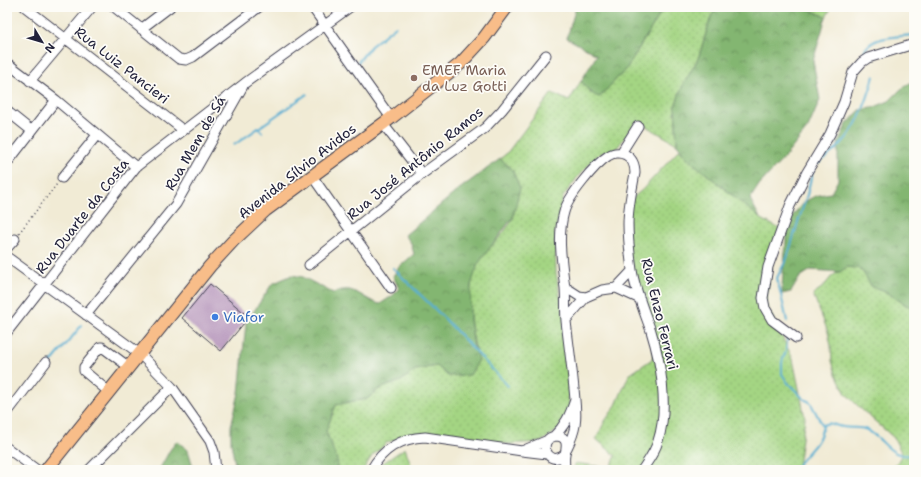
<svg xmlns="http://www.w3.org/2000/svg" width="921" height="477" viewBox="0 0 921 477" font-family="'Shantell Sans',sans-serif">
<style>
.grass{fill:url(#grass-dots);stroke:#637c5f}
.forest{fill:url(#forest-crowns);stroke:#526c56}
.lines{fill:none;stroke-linecap:round;stroke-linejoin:round}
.stream{stroke:#56afd3;stroke-width:2}
.building{fill:#b899bd}
.minor-casing{stroke:#414052;stroke-width:11}
.major-casing{stroke:#414052;stroke-width:14}
.path{stroke:#414052;stroke-width:1.5;stroke-dasharray:1 3;stroke-linecap:butt}
.minor{stroke:#fff;stroke-width:9}
.major{stroke:#f8bd89;stroke-width:12}
.education-dot{fill:#8d6e63;stroke:#fdfcf7;stroke-width:1.5}
.shop-dot{fill:#3f7fe0;stroke:#fdfcf7;stroke-width:1.5}
.labels{text-anchor:middle;dominant-baseline:central;stroke-width:3.5;stroke-linejoin:round;paint-order:stroke}
.street-label{font-size:14px;fill:#22223b;stroke:#fdfcf7}
.education-label{font-size:14px;fill:#785e54;stroke:#fdfcf7;text-anchor:start}
.shop-label{font-size:14px;fill:#366cbe;stroke:#fdfcf7;text-anchor:start}
</style>
<defs>
<pattern id="grass-dots" width="8" height="8" patternUnits="userSpaceOnUse"><rect width="8" height="8" fill="#a4d583"/><path d="M2 2h.1M6 6h.1" fill="none" stroke="#8db772" stroke-width="1.8" stroke-linecap="round"/></pattern>
<pattern id="forest-crowns" width="20" height="18" patternUnits="userSpaceOnUse"><rect width="20" height="18" fill="#83b671"/><path d="M2 6a3 3 0 1 1 6 0M12 15a3 3 0 1 1 6 0" fill="none" stroke="#6b945e"/></pattern>
</defs>
<rect width="100%" height="100%" fill="#fdfcf7"/>
<filter id="ink" filterUnits="userSpaceOnUse"><feTurbulence type="fractalNoise" baseFrequency=".025" numOctaves="2"/><feDisplacementMap in="SourceGraphic" scale="8" xChannelSelector="R" yChannelSelector="G"/><feConvolveMatrix kernelMatrix="1 2 1 2 8 2 1 2 1" color-interpolation-filters="sRGB"/></filter>
<filter id="wash" filterUnits="userSpaceOnUse"><feTurbulence type="fractalNoise" baseFrequency=".012" numOctaves="4" result="noise"/><feDisplacementMap in="SourceGraphic" scale="16" xChannelSelector="R" yChannelSelector="G"/><feGaussianBlur stdDeviation="0.9" result="paint"/><feColorMatrix in="noise" values="0 0 0 0 0 0 0 0 0 0 0 0 0 0 0 0 0 1.4 0 .05"/><feComposite in="paint" operator="in"/></filter>
<g filter="url(#wash)">
<rect width="100%" height="100%" fill="#f1ebd5"/>
<path class="grass" d="M664 7H717L711 17 698 59 683 85 675 106 677 144 637 121 617 148 599 154 579 175 563 197 555 232 556 273 568 340 569 407 559 429 541 442 508 444 417 433 388 442 372 456 363 470H335L337 466 326 431 336 405 354 401 367 399 379 389 401 381 415 370 437 366 448 376 479 360C470 333 464 291 478 264 486 249 505 235 513 218 515 213 513 178 512 169L500 159 507 153 552 93 569 101 581 81 591 93 600 97 617 78 625 71Z
M804 7H832L826 17Z
M680 149 687 158 760 218 780 229 775 240 766 304 793 359 805 418 799 459V470H574L575 463 610 468 616 456 596 439 605 421 616 405 629 375 652 359 655 341 627 257 629 201 642 190Z
M847 267 861 269 872 287 883 290 903 303 914 309V470H889L897 463 902 454 894 438 860 408 846 394 836 374 832 361 831 346 828 332 813 294 823 287 832 276Z
M405 448 413 470H378L380 465Z"/>
<path class="forest" d="M576 7H664L625 71 617 78 600 97C592 96 586 87 581 81L597 55 567 38Z
M717 7H804L826 17 813 61 820 100 808 128 784 158 759 185 750 199 760 218 687 158 677 144 675 106 683 85 698 59 711 17Z
M914 80V309L903 303 883 290 872 287 861 269 847 267 840 272 811 270 800 277 791 292 782 294C782 270 787 247 786 224 801 205 805 196 831 193L838 180V144L846 125 860 110 872 108 889 101 900 90Z
M500 159 512 169 520 188 513 217 478 264 471 285 470 320 474 346 479 360 470 375 448 376 437 366 415 370 401 381 379 389 367 399 354 401 336 405 326 431 338 463 335 470H236L231 443V426L239 393 246 323 272 284 292 275 303 277 333 293C336 292 340 290 343 290 355 287 368 302 380 304L392 296 399 289 393 276 399 267 414 254 411 243 405 235 458 190Z
M177 441 188 450 194 470H159L170 450Z"/>
<g class="lines">
<path class="stream" d="M863 56C866 35 898 37 914 35
M358 62 371 46 396 26
M258 128 262 132
M234 145 307 94
M817 164C825 158 834 152 841 144 858 127 868 99 874 76
M393 268 445 319 508 386
M787 321 777 278 787 258 798 222 807 195 813 169
M787 338V347L782 362V374L788 383 804 399 810 402 823 426C819 448 804 452 795 470
M45 370 82 325
M823 425C832 421 834 426 843 427 852 429 859 426 867 430 887 441 888 458 914 455"/>
</g>
<g id="blocks">
<path class="building" d="M210 284 249 317 221 351 182 318Z"/>
</g>
</g>
<g filter="url(#ink)">
<use href="#blocks" fill-opacity="0" stroke="#414052" stroke-width="1"/>
<g class="lines">
<defs>
<path id="minor" d="M25 7 183 130
M114 7 179 59 186 60 193 57 259 7
M312 7 391 118
M141 29 170 7
M7 63 56 100 136 167
M30 81 92 7
M7 111 32 131
M383 124 422 174
M621 153 638 126
M7 163 56 100
M312 176 391 288
M62 178 97 135
M7 248 15 239
M7 257 140 354 172 387 210 441 214 452 216 470
M309 265 422 174 485 128 502 110 546 55
M632 271 616 288 640 299
M565 287 579 296 586 297 566 320
M586 297 602 290 616 288
M86 315 176 204 243 86
M7 332 136 167 245 83 350 7
M796 338 772 320 765 308 763 298 768 267 790 206 807 172 830 134 844 102 853 72 862 62 868 58 914 44
M109 392 84 371V367L100 347H102L129 367
M575 400C573 374 569 348 566 321 565 310 566 299 565 288 562 264 557 236 564 212 568 197 595 164 608 156 614 152 620 152 626 155 633 159 635 166 635 173 632 190 628 207 628 224 628 239 630 255 632 270 635 290 644 311 651 331 661 363 669 407 658 441 655 452 648 461 642 470
M7 413 46 362
M553 437C565 426 570 415 575 400 577 420 576 430 567 448
M7 448 37 470
M547 454 522 451 548 440
M565 454C547 470 536 437 556 436 568 436 567 446 565 454 564 459 565 465 565 470
M89 470 172 387
M371 470C383 448 401 438 425 437L522 451"/>
<path id="major" d="M46 470 210 266 233 241 266 210 391 118 460 64 484 38 507 7"/>
</defs>
<use href="#minor" class="minor-casing"/>
<use href="#major" class="major-casing"/>
<path class="path" d="M19 233 57 184"/>
<use href="#minor" class="minor"/>
<use href="#major" class="major"/>
</g>
</g>
<circle class="education-dot" cx="414" cy="78" r="4"/>
<circle class="shop-dot" cx="215" cy="317" r="4"/>
<g class="labels">
<g class="street-label">
<text transform="translate(122 65) rotate(38)">Rua Luiz Pancieri</text>
<text transform="translate(195 143) rotate(-60)">Rua Mem de Sá</text>
<text transform="translate(415 163) rotate(-39)">Rua José Antônio Ramos</text>
<text transform="translate(297 171) rotate(-38)">Avenida Sílvio Avidos</text>
<text transform="translate(82 216) rotate(-52)">Rua Duarte da Costa</text>
<text transform="translate(660 314) rotate(76)">Rua Enzo Ferrari</text>
</g>
<g class="education-label">
<text x="422" y="70">EMEF Maria<tspan x="422" dy="16">da Luz Gotti</tspan></text>
</g>
<g class="shop-label">
<text x="223" y="317">Viafor</text>
</g>
</g>
<rect width="921" height="477" fill="none" stroke="#fdfcf7" stroke-width="24"/>
<g transform="translate(42 42) rotate(128)" stroke="#fdfcf7" stroke-width="3" paint-order="stroke">
<path d="M0-3L7 15L0 10L-7 15Z" fill="#22223b"/>
<text y="-6" font-size="11" font-weight="bold" text-anchor="middle" fill="#22223b">N</text>
</g>
</svg>
